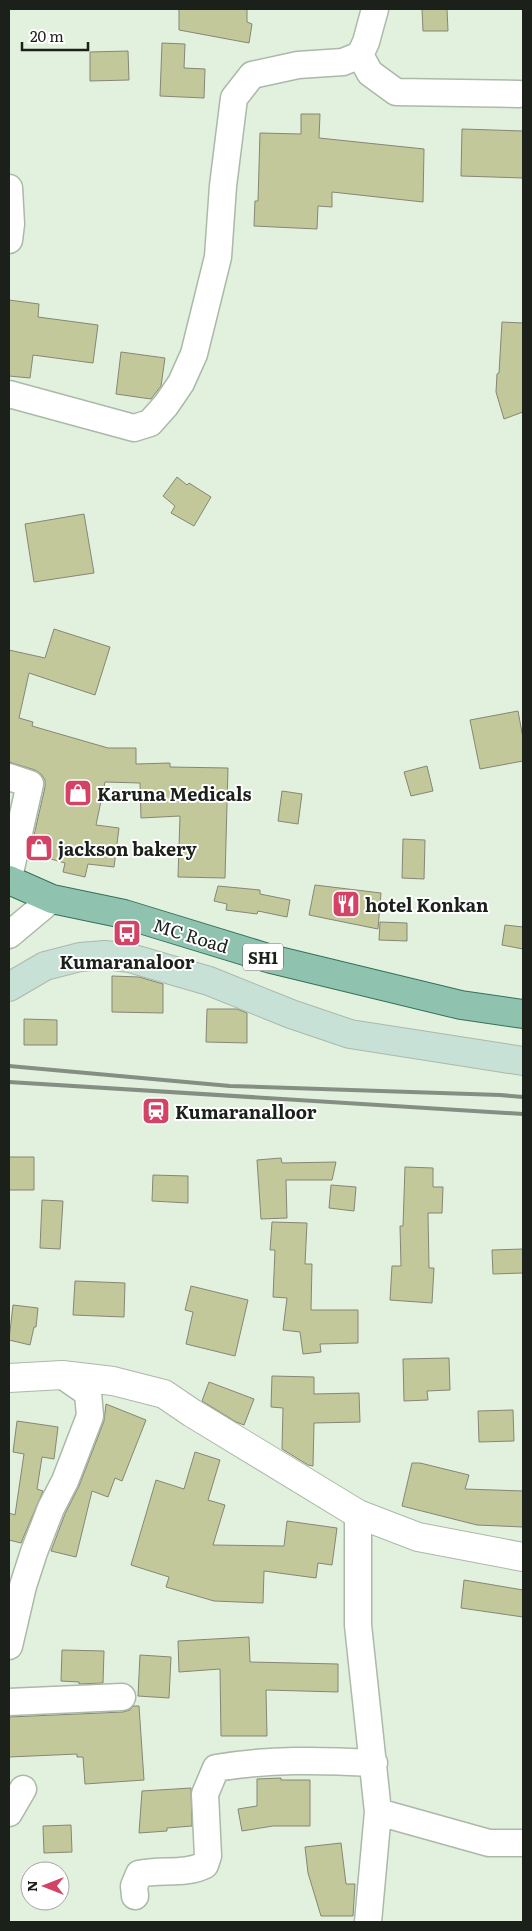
<svg xmlns="http://www.w3.org/2000/svg" width="532" height="1931" viewBox="0 0 532 1931" font-family="Literata,serif">
<style>
.building{fill:#c2c899;stroke:#858775}
.lines{fill:none;stroke-linecap:round;stroke-linejoin:round}
.minor-casing{stroke:#abb9a8;stroke-width:29}
.tertiary-casing{stroke:#abb9a8;stroke-width:30}
.secondary-casing{stroke:#abb9a8;stroke-width:30}
.primary-casing{stroke:#367058;stroke-width:30}
.minor{stroke:#fff;stroke-width:26}
.tertiary{stroke:#fff;stroke-width:28}
.secondary{stroke:#c7e1d7;stroke-width:28}
.primary{stroke:#8fc3af;stroke-width:28}
.rail{stroke:#848e82;stroke-width:4}
.labels{text-anchor:middle;dominant-baseline:central;stroke-width:4;stroke-linejoin:round;paint-order:stroke}
.shield{fill:#fff;stroke:#5f635f;stroke-width:1}
.shield-label{font-size:16px;font-weight:bold;fill:#1b201a}
.poi-label{font-size:18px;font-weight:bold;fill:#1b201a;stroke:#fff;text-anchor:start}
.street-label{font-size:18px;fill:#1b201a;stroke:#fff}
</style>
<rect width="100%" height="100%" fill="#e2f0de"/>
<path class="building" d="M179 9H247V22L252 24 249 43 179 30Z
M422 9H447L448 31H423Z
M162 43 185 44 184 68 205 69 204 98 160 96Z
M128 51 129 80 90 81V52Z
M301 114H320L319 138 424 149 423 202 332 192V207L318 206 317 229 254 226 255 201H258L260 133 301 134Z
M462 129 523 131V178L461 176Z
M9 300 39 304 38 317 98 325 93 363 33 355 30 378 9 376Z
M502 322 523 323V412L504 419 496 392 497 374 499 373Z
M121 352 165 358 161 386 151 399 116 394Z
M177 477 187 485 189 483 211 497 194 526 171 513 175 506 163 496Z
M84 514 94 573 34 582 25 524Z
M54 629 110 647 95 695 29 673 19 718 33 722 32 726 108 748H136V764L170 763V767L228 768 225 878 178 877 180 816 141 818 140 783 105 782 96 825 119 828 114 867 88 864 85 877 63 872 65 863 30 853 45 787V780L41 774 35 770 9 762V650L45 658Z
M518 711 523 738V761L480 769 470 720Z
M427 766 433 791 411 796 404 772Z
M282 791 302 794 298 824 278 821Z
M403 839 425 840 424 879 402 878Z
M315 885 381 893 378 929 309 915Z
M218 886 260 890V894L290 900 287 917 258 911 257 914 226 910 227 904 214 901Z
M380 922 407 923V941L379 940Z
M505 925 523 927V949L502 945Z
M112 976 139 977 163 984V1013L112 1012Z
M207 1009H237L247 1013V1043L206 1042Z
M24 1019 57 1020V1045H24Z
M9 1157H34V1190H9Z
M281 1158 282 1163 336 1162 332 1180H286L287 1218 261 1219 257 1160Z
M405 1167 433 1168V1187H443L442 1213H428L429 1268H434L432 1303 390 1300 392 1266H401L400 1226H403Z
M153 1175 188 1176V1203L152 1201Z
M331 1185 356 1187 354 1211 329 1208Z
M42 1200 63 1201 60 1249 40 1248Z
M272 1222 307 1223 305 1264H312L311 1310H358V1343L320 1344 321 1352 303 1354 300 1332 283 1330 287 1298 273 1297 275 1250H270Z
M523 1249V1273L493 1274 492 1250Z
M75 1281 125 1283 124 1317 73 1315Z
M191 1286 248 1300 235 1356 186 1344 193 1312 185 1310Z
M13 1305 38 1308 36 1327H34L30 1345 9 1340Z
M449 1358 450 1390 427 1391 428 1400 404 1401 403 1359Z
M272 1376 314 1377V1394L359 1393 360 1422 314 1423 313 1466 308 1465 282 1449 283 1408 271 1407Z
M209 1382 254 1399 244 1425 236 1422 202 1401Z
M106 1404 146 1420 122 1481 115 1478 108 1497 92 1491 76 1557 51 1551 65 1514 79 1486 104 1421Z
M513 1410 514 1441 479 1442 478 1411Z
M17 1421 58 1427 54 1459 42 1457 37 1489 43 1491 21 1543 9 1540V1513L15 1515 24 1454 13 1452Z
M195 1452 220 1460 208 1500 225 1505 213 1545 284 1546 287 1521 337 1528 332 1565 318 1563 316 1578 264 1571 263 1603 214 1601 166 1587 169 1577 131 1565 156 1480 184 1489Z
M412 1463H420L469 1475 465 1489 523 1491V1527L477 1525 402 1506Z
M464 1580 523 1590V1617L461 1608Z
M249 1637 250 1662 338 1664V1692L266 1690 267 1736H221L220 1669 179 1672 178 1641Z
M62 1650 104 1651 103 1683 79 1684V1682L61 1681Z
M140 1655 171 1657 169 1698 138 1696Z
M133 1706H139L144 1780 85 1784 83 1757H77V1754L9 1757V1717L123 1712 130 1710Z
M281 1778V1780H310V1826H273L242 1831 238 1809 257 1806V1779Z
M191 1788 192 1826 167 1828V1831L139 1833 142 1791Z
M71 1825 72 1852 44 1853 43 1826Z
M341 1843 346 1884H355L353 1916H321L308 1873 305 1847Z"/>
<g class="lines">
<defs>
<path id="minor" d="M360 55 370 73 396 92 519 94
M9 188 11 224 9 240
M9 394 134 428 150 423 166 405 181 383 194 354 218 257 223 186 234 98 252 75 298 65 343 62 360 55 366 42 375 9
M9 777 30 784 9 877
M9 935 52 899
M358 1514V1625L378 1812 368 1922
M9 1646 23 1586 34 1552 51 1508 65 1481 90 1416 88 1393 62 1375
M9 1702 122 1697
M378 1812 489 1843H523
M9 1813 23 1789
M135 1896 134 1886 139 1874C161 1869 185 1875 205 1865L208 1856 205 1794 216 1768C268 1759 321 1760 374 1763"/>
<path id="tertiary" d="M9 1378 62 1375 113 1381 164 1394 192 1413 358 1514 418 1537 523 1557"/>
<path id="secondary" d="M9 987 45 966 80 957 105 955 130 958 209 981 291 1014 350 1034 523 1061"/>
<path id="primary" d="M9 880 52 899 124 914 271 959 461 1005 523 1014"/>
</defs>
<use href="#minor" class="minor-casing"/>
<use href="#tertiary" class="tertiary-casing"/>
<use href="#secondary" class="secondary-casing"/>
<use href="#primary" class="primary-casing"/>
<use href="#minor" class="minor"/>
<use href="#tertiary" class="tertiary"/>
<use href="#secondary" class="secondary"/>
<use href="#primary" class="primary"/>
<path class="rail" d="M9 1066 230 1086 500 1095 523 1097
M9 1082 523 1114"/>
</g>
<defs>
<symbol id="shop-square" viewBox="-11 -11 22 22"><rect x="-9" y="-9" width="18" height="18" rx="4" fill="#d34365" stroke="#fff"/><path d="M-5-2.5h2.3a2.7 3.5 0 0 1 5.4 0H5L5.5 6h-11ZM-1.5-2.5h3a1.5 2.3 0 0 0-3 0Z" fill="#fff"/></symbol>
<symbol id="restaurant-square" viewBox="-11 -11 22 22"><rect x="-9" y="-9" width="18" height="18" rx="4" fill="#d34365" stroke="#fff"/><path d="M-5-6h1v4h1v-4h1v4h1v-4h1v5L-1.5 .5V6h-2V.5L-5-1ZM5-6V6H3V1.5H1.5Q1.5-4 5-6Z" fill="#fff"/></symbol>
<symbol id="bus-square" viewBox="-11 -11 22 22"><rect x="-9" y="-9" width="18" height="18" rx="4" fill="#d34365" stroke="#fff"/><path d="M-5-6H5V4H4V6H2V4H-2V6H-4V4H-5ZM-3.5-4V0h7V-4ZM-3.5 1.2v1.5H-2V1.2ZM2 1.2v1.5H3.5V1.2Z" fill="#fff"/></symbol>
<symbol id="station-square" viewBox="-11 -11 22 22"><rect x="-9" y="-9" width="18" height="18" rx="4" fill="#d34365" stroke="#fff"/><path d="M-3-6H3Q5-6 5-4V2Q5 4 3 4L4.5 6H3L1.5 4h-3L-3 6H-4.5L-3 4Q-5 4-5 2V-4Q-5-6-3-6ZM-3.5-4v3h7v-3ZM-3.5 1v1.5H-2V1ZM2 1v1.5H3.5V1Z" fill="#fff"/></symbol>
</defs>
<g fill-rule="evenodd">
<use href="#shop-square" x="62" y="777" width="32" height="32"/>
<use href="#shop-square" x="23" y="832" width="32" height="32"/>
<use href="#restaurant-square" x="330" y="888" width="32" height="32"/>
<use href="#bus-square" x="111" y="917" width="32" height="32"/>
<use href="#station-square" x="140" y="1095" width="32" height="32"/>
</g>
<g class="labels">
<rect class="shield" x="243" y="943.5" width="40" height="27" rx="4"/>
<g class="shield-label">
<text x="263" y="957">SH1</text>
</g>
<g class="poi-label">
<text x="97" y="793">Karuna Medicals</text>
<text x="58" y="848">jackson bakery</text>
<text x="365" y="904">hotel Konkan</text>
<text x="127" y="961" text-anchor="middle">Kumaranaloor</text>
<text x="175" y="1111">Kumaranalloor</text>
</g>
<g class="street-label">
<text transform="translate(191 935) rotate(17)">MC Road</text>
</g>
</g>
<rect width="532" height="1931" fill="none" stroke="#1b201a" stroke-width="20"/>
<g transform="translate(45 1886) rotate(270)"><circle r="24" fill="#ffffff" stroke="#a4a6a3"/>
<path d="M0-4L9 19L0 12L-9 19Z" fill="#d34365"/>
<text y="-8" font-size="14" font-weight="bold" text-anchor="middle" fill="#1b201a">N</text>
</g>
<path d="M22 42v8h66v-8" fill="none" stroke="#1b201a" stroke-width="2.5"/>
<text x="30" y="42" font-size="15" fill="#1b201a" stroke="#ffffff" stroke-width="4" paint-order="stroke">20 m</text>
</svg>
